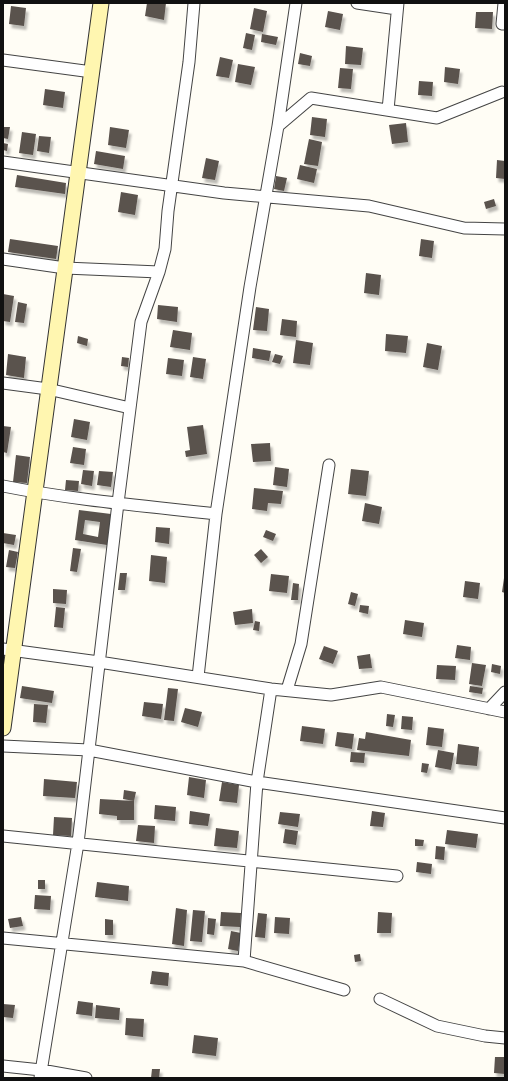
<svg xmlns="http://www.w3.org/2000/svg" width="508" height="1081" viewBox="0 0 508 1081" font-family="Literata,serif">
<style>
.building{fill:#5a524d;fill-rule:evenodd;filter:url(#shadow)}
.lines{fill:none;stroke-linecap:round;stroke-linejoin:round}
.street-casing{stroke:#444;stroke-width:13}
.secondary-casing{stroke:#333;stroke-width:17}
.street{stroke:#fff;stroke-width:11}
.secondary{stroke:#fff6b0;stroke-width:15}
</style>
<defs>
<filter id="shadow"><feDropShadow dx="2.5" dy="4" stdDeviation="1" flood-color="#0004"/></filter>
</defs>
<rect width="100%" height="100%" fill="#fffdf5"/>
<path class="building" d="M147 3H166L164 20 145 16Z
M11 6 26 8 24 26 9 24Z
M254 8 267 11 263 32 250 29Z
M328 11 343 14 340 30 325 27Z
M476 12H493L492 29 475 28Z
M246 33 255 35 252 50 243 48Z
M262 34 278 37 276 45 261 42Z
M346 46 363 48 361 65 345 64Z
M300 53 312 56 310 66 298 64Z
M220 57 233 60 229 78 216 76Z
M238 64 255 67 251 85 235 82Z
M445 67 460 69 458 84 444 82Z
M340 68 353 69 351 89 338 88Z
M419 81 433 82 432 96 418 95Z
M45 89 65 92 63 108 43 105Z
M312 117 327 119 325 137 310 135Z
M406 123 408 142 392 144 389 125Z
M3 127H10L8 139 3 138Z
M110 127 129 130 126 148 108 145Z
M22 132 36 134 33 155 19 153Z
M39 136 51 137 49 153 37 151Z
M309 139 322 142 318 166 304 164Z
M3 143 8 144 7 151 3 150Z
M96 151 125 156 123 169 94 164Z
M206 158 219 161 215 180 202 178Z
M497 160 505 161V179L496 178Z
M300 165 317 169 314 183 297 179Z
M17 175 66 183 65 194 15 187Z
M276 176 287 178 284 191 274 189Z
M121 192 138 195 135 215 118 212Z
M494 199 496 206 486 209 484 202Z
M10 239 58 246 56 259 8 252Z
M421 239 434 241 432 258 419 256Z
M366 273 381 275 379 295 364 293Z
M3 294 14 296 10 322 3 321Z
M18 302 27 304 24 323 15 322Z
M158 305 178 307 177 322 157 319Z
M256 307 269 309 267 331 253 330Z
M282 319 297 321 296 337 280 335Z
M173 330 192 333 190 350 170 347Z
M386 334 408 336 406 353 385 351Z
M78 336 88 339 87 346 77 343Z
M296 340 313 343 310 365 293 363Z
M427 343 442 346 438 370 423 367Z
M253 348 271 351 269 361 252 358Z
M8 354 26 357 24 378 6 375Z
M275 354 283 356 280 364 272 362Z
M122 357 129 358 128 367 121 366Z
M193 357 206 359 203 379 190 377Z
M168 358 184 360 182 376 166 374Z
M74 419 90 422 87 440 71 437Z
M203 425 207 454 186 457 185 451 190 450 187 427Z
M3 426 11 427 7 453 3 452Z
M270 443 271 461 253 462 251 444Z
M73 447 86 449 84 465 70 463Z
M16 455 30 457 27 483 13 482Z
M275 467 289 469 287 487 273 485Z
M351 469 369 471 366 496 348 494Z
M83 470 94 471 92 486 81 484Z
M99 471 113 472 111 487 97 485Z
M66 480 79 481 78 491 65 490Z
M254 488 283 491 281 504 268 503 267 511 252 509Z
M365 503 382 507 379 524 362 521Z
M79 510 111 514 107 545 75 540ZM85 520 100 522 98 537 83 534Z
M156 527 170 528 169 544 155 542Z
M266 530 276 534 273 541 263 537Z
M3 533 16 535 14 545 3 543Z
M73 548 81 549 77 572 70 571Z
M261 549 268 557 261 563 254 555Z
M9 550 18 552 15 568 6 567Z
M151 555 167 557 165 583 149 581Z
M120 573H127L125 590H118Z
M271 574 289 576 287 593 269 591Z
M504 578H505V593L502 592Z
M465 581 480 583 478 599 463 597Z
M293 583 299 584 298 600H291Z
M53 589 67 590 66 604 53 603Z
M351 592 358 594 355 606 348 604Z
M360 605 369 606 368 614 359 612Z
M56 607 65 608 63 628 54 627Z
M252 609 253 623 235 625 233 612Z
M405 620 424 623 422 637 403 634Z
M255 621 260 622 259 631 253 630Z
M457 645 471 647 470 660 455 658Z
M324 646 338 651 333 664 319 659Z
M370 654 372 668 359 669 357 656Z
M472 663 486 665 482 686 469 684Z
M492 664 501 666 500 674 491 672Z
M437 665 456 666 455 680 436 679Z
M22 686 54 691 52 703 20 698Z
M470 686 483 688 482 694 469 692Z
M168 688 178 689 174 721 164 720Z
M144 702 163 704 161 719 142 716Z
M34 704 48 705 46 723 33 722Z
M185 708 202 712 198 727 181 722Z
M387 714 395 715 393 727 386 726Z
M402 716 413 717 412 730 401 729Z
M302 726 325 729 323 744 300 741Z
M428 727 444 729 442 747 426 745Z
M337 732 354 734 352 749 335 746Z
M366 732 411 740 409 756 357 750 359 738 365 739Z
M458 744 479 747 477 766 456 764Z
M438 750 454 753 451 770 435 767Z
M351 752 365 753 364 763 350 762Z
M422 763 429 764 427 773 421 772Z
M189 777 206 780 204 798 187 795Z
M44 779 77 782 75 798 43 796Z
M222 782 239 785 237 803 219 801Z
M124 790 136 792 134 801V820H117V816L99 814 100 799 134 801 123 799Z
M155 805 176 807 175 821 154 819Z
M190 811 210 814 208 826 189 824Z
M372 811 385 813 383 827 370 826Z
M280 812 300 814 298 827 278 824Z
M54 817 72 818 71 836 53 835Z
M138 825 155 826 154 843 136 841Z
M216 828 239 831 237 848 214 846Z
M285 829 298 831 296 845 283 843Z
M447 830 478 834 476 848 445 844Z
M415 839 424 840 423 846H415Z
M436 846 445 847 444 860 435 859Z
M417 862 432 864 431 874 416 872Z
M38 880H45V889H38Z
M97 882 129 886 128 901 95 897Z
M35 895 51 896 50 910 34 909Z
M176 908 187 910 184 946 172 944Z
M193 910 205 911 202 942 190 941Z
M221 912 241 913 240 927 220 926Z
M378 912 392 913 391 933H377Z
M258 913 267 914 265 938 255 937Z
M21 917 23 926 10 928 8 919Z
M275 917 290 918 289 934 274 933Z
M208 918 216 919 214 935 207 934Z
M105 919 113 920V935H105Z
M231 931 241 933 238 951 228 949Z
M360 954 361 961 355 962 354 955Z
M152 971 169 973 168 986 150 984Z
M78 1001 93 1003 92 1016 76 1014Z
M3 1004 15 1005 13 1018 3 1017Z
M96 1005 120 1008 119 1020 95 1018Z
M126 1018 144 1019 143 1037 125 1035Z
M194 1035 218 1038 216 1056 192 1053Z
M495 1057H505V1074L494 1073Z
M152 1069H160L159 1078H151Z"/>
<g class="lines">
<defs>
<path id="street" d="M357 3 397 9
M504 3 502 24H505
M3 60 92 72
M388 110 398 3
M278 126 296 3
M3 162 224 193 369 206 464 228 505 229
M3 259 65 268 159 272
M3 383 48 389 130 408
M3 486C73 500 145 506 216 514
M3 649 99 662 271 689 331 695 381 687 505 712
M198 677 216 514 250 287 278 126 311 98 437 118 502 92
M287 690 301 644 329 465
M489 709 505 692
M3 746 89 750 257 782 505 818
M3 836 397 876
M3 938 244 961 344 990
M244 961 257 782 271 689
M380 999 437 1026 485 1036 505 1038
M3 1066 41 1070 86 1078
M40 1078 78 843 118 503 141 322 159 272 165 249 168 211 189 62 194 3"/>
<path id="secondary" d="M3 728 101 3"/>
</defs>
<use href="#street" class="street-casing"/>
<use href="#secondary" class="secondary-casing"/>
<use href="#street" class="street"/>
<use href="#secondary" class="secondary"/>
</g>
<rect width="508" height="1081" fill="none" stroke="#111111" stroke-width="8"/>
</svg>
